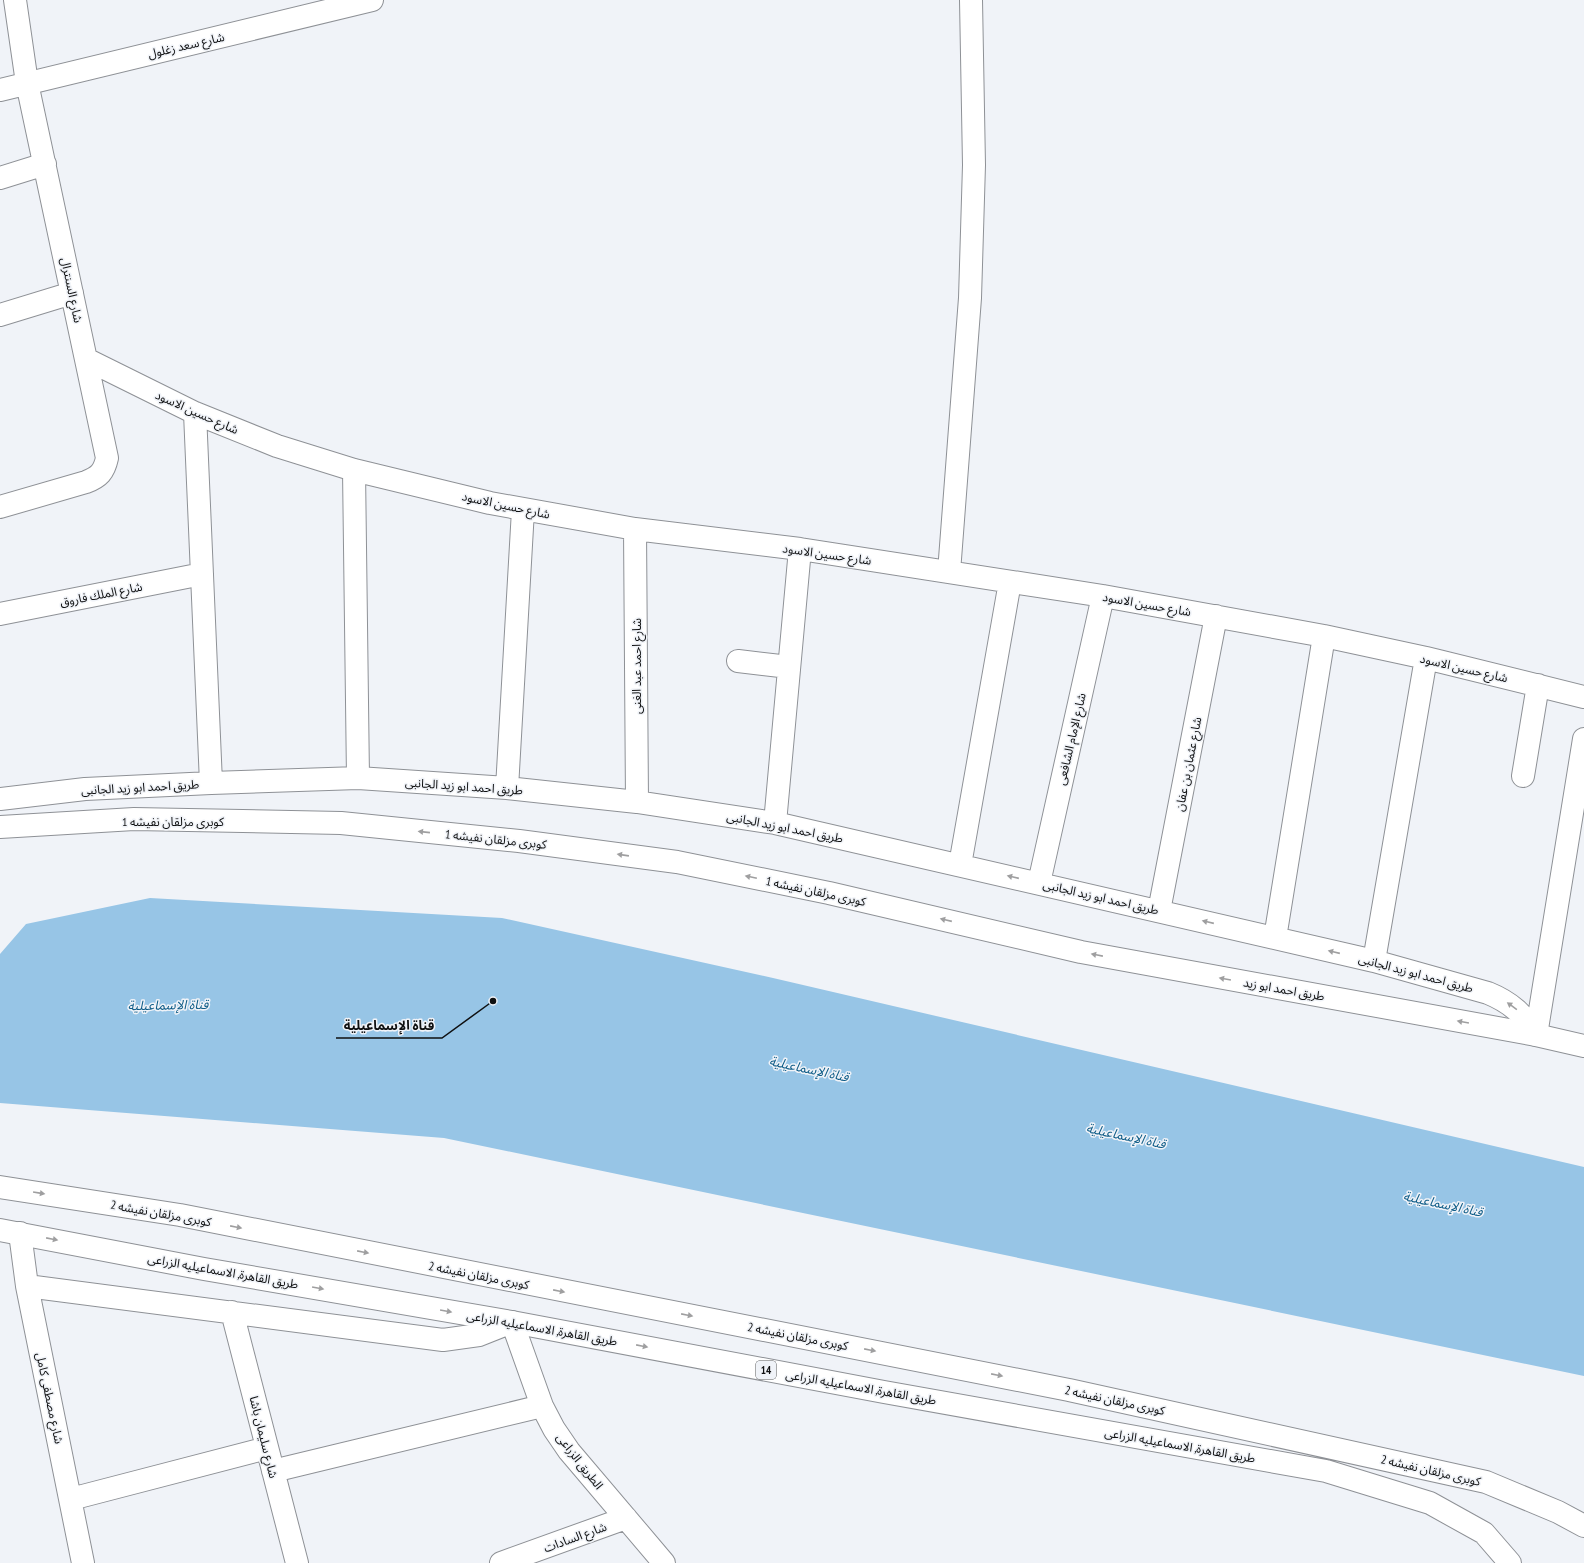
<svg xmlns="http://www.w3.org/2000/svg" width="1584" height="1563" viewBox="0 0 1584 1563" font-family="'PT Sans Narrow','Noto Sans Arabic',sans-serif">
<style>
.water{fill:#97c5e6}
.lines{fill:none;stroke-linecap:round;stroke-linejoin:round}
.street-casing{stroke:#8e9196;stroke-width:24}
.highway-casing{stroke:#8e9196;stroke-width:24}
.street{stroke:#fff;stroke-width:22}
.highway{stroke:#fff;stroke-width:22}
.oneway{fill:#9f9fa0}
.labels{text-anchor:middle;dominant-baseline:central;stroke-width:3;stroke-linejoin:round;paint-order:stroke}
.shield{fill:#f0f3f8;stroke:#525456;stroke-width:1}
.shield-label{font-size:11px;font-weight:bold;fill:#0f1011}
.street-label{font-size:12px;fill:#0f1011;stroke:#f0f3f8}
.water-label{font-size:13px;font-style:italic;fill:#0e5c87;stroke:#f0f3f8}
.leader{fill:none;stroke:#0f1011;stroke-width:1.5}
.callout-dot{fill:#0f1011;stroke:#f0f3f8;stroke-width:1.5}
.callout-label{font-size:13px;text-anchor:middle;font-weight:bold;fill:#0f1011;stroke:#f0f3f8;stroke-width:3;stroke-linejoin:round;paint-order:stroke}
</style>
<rect width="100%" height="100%" fill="#f0f3f8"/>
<path class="water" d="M150 898 502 918 773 978 1584 1167V1376L444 1138 0 1103V954L26 924Z"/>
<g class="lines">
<defs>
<path id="street" d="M0 90 372 0
M0 178 45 164
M0 315 72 293
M86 359 195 413 277 446 354 470 490 503 635 529 800 549 1103 596 1324 636 1426 658 1584 697
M195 413 211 783
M354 470 358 778
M0 507 86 482C99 477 104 472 107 458L27 83 15 0
M635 529 637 802
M949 572 970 298 974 165 971 0
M0 614 202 574
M738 661 789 667
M1523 776 1538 685
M507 788 523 510
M0 799 85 789 211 783 358 778 507 788 637 802 775 823 1374 961 1488 993C1510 1002 1524 1014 1536 1035
M775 823 800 549
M960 865 1010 582
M1039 883 1103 596
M1159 911 1216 616
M1275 938 1324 636
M1374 961 1426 658
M1536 1035 1584 739
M20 1233 27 1286 83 1563
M27 1286 443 1340 479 1335 512 1322 542 1406 554 1429 569 1451 664 1563
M232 1312 297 1563
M273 1471 542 1406
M71 1499 267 1448
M501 1563 626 1518"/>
<path id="highway" d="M0 827 134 819 341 823 519 841 677 862 829 893 1081 952 1536 1035 1584 1046
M0 1187 180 1215 1069 1390 1486 1482 1558 1512 1584 1526
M0 1230 204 1269 512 1322 884 1392 1326 1471 1430 1503 1484 1533 1510 1563"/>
</defs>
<use href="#street" class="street-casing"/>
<use href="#highway" class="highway-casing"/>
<use href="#street" class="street"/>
<use href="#highway" class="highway"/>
</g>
<defs><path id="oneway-solid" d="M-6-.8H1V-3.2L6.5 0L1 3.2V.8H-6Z"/></defs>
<g class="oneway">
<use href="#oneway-solid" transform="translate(424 832) rotate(-174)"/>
<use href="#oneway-solid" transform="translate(623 855) rotate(-172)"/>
<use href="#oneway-solid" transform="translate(751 877) rotate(-168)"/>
<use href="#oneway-solid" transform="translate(1013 877) rotate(-167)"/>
<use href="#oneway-solid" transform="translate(946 920) rotate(-167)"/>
<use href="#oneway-solid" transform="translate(1208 922) rotate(-167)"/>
<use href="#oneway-solid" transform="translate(1334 952) rotate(-167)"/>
<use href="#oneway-solid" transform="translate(1097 955) rotate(-169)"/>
<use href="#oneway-solid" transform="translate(1225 979) rotate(-170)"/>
<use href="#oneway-solid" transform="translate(1512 1006) rotate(-144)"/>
<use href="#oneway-solid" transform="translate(1463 1022) rotate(-170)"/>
<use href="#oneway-solid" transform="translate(39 1193) rotate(9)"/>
<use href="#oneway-solid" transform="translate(236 1227) rotate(11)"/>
<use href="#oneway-solid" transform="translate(52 1239) rotate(11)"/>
<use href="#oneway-solid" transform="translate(363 1252) rotate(11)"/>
<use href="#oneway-solid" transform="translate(318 1288) rotate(10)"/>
<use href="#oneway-solid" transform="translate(559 1291) rotate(11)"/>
<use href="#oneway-solid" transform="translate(446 1311) rotate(10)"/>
<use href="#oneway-solid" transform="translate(687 1315) rotate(11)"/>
<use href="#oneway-solid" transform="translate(642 1346) rotate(11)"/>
<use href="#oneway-solid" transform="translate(870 1350) rotate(11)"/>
<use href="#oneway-solid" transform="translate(997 1375) rotate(11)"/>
</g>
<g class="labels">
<rect class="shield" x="756" y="1361" width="20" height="18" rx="3"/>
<g class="shield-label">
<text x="766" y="1370">14</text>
</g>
<g class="street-label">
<text transform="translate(186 45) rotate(-13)">شارع سعد زغلول</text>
<text transform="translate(72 290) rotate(78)">شارع السنترال</text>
<text transform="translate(197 412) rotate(24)">شارع حسين الاسود</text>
<text transform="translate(506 505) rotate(12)">شارع حسين الاسود</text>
<text transform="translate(827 554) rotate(8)">شارع حسين الاسود</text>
<text transform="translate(101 594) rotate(-11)">شارع الملك فاروق</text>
<text transform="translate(1147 604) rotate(10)">شارع حسين الاسود</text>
<text transform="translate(636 666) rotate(-90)">شارع احمد عبد الغنى</text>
<text transform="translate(1464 668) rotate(13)">شارع حسين الاسود</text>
<text transform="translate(1071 739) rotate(-77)">شارع الإمام الشافعى</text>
<text transform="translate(1188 764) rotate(-79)">شارع عثمان بن عفان</text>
<text transform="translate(464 786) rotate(4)">طريق احمد ابو زيد الجانبى</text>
<text transform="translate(140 787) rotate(-3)">طريق احمد ابو زيد الجانبى</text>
<text x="173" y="821">كوبرى مزلقان نفيشه 1</text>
<text transform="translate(785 827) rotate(11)">طريق احمد ابو زيد الجانبى</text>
<text transform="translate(496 839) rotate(6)">كوبرى مزلقان نفيشه 1</text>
<text transform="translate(816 891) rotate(12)">كوبرى مزلقان نفيشه 1</text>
<text transform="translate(1101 897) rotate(13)">طريق احمد ابو زيد الجانبى</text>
<text transform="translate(1416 973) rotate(15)">طريق احمد ابو زيد الجانبى</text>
<text transform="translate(1284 989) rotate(10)">طريق احمد ابو زيد</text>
<text transform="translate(161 1213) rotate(10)">كوبرى مزلقان نفيشه 2</text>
<text transform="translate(223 1271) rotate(10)">طريق القاهرة, الاسماعيليه الزراعى</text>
<text transform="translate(479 1275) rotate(11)">كوبرى مزلقان نفيشه 2</text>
<text transform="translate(542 1328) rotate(10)">طريق القاهرة, الاسماعيليه الزراعى</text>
<text transform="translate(798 1336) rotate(11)">كوبرى مزلقان نفيشه 2</text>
<text transform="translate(861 1387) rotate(10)">طريق القاهرة, الاسماعيليه الزراعى</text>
<text transform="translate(50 1398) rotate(78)">شارع مصطفى كامل</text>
<text transform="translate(1115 1400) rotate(12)">كوبرى مزلقان نفيشه 2</text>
<text transform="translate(264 1437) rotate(76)">شارع سليمان باشا</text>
<text transform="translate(1180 1445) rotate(10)">طريق القاهرة, الاسماعيليه الزراعى</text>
<text transform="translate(580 1461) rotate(52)">الطريق الزراعى</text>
<text transform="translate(1431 1470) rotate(13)">كوبرى مزلقان نفيشه 2</text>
<text transform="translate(575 1537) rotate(-20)">شارع السادات</text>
</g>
<g class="water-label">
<text transform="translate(168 1005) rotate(-1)">قناة الإسماعيلية</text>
<text transform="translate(809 1069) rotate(12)">قناة الإسماعيلية</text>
<text transform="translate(1126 1136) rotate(12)">قناة الإسماعيلية</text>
<text transform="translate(1443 1204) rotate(12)">قناة الإسماعيلية</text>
</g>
</g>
<path class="leader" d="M493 1001L442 1038H336"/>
<circle class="callout-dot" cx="493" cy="1001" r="4"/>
<g class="callout-label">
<text x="389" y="1030">قناة الإسماعيلية</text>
</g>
</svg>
